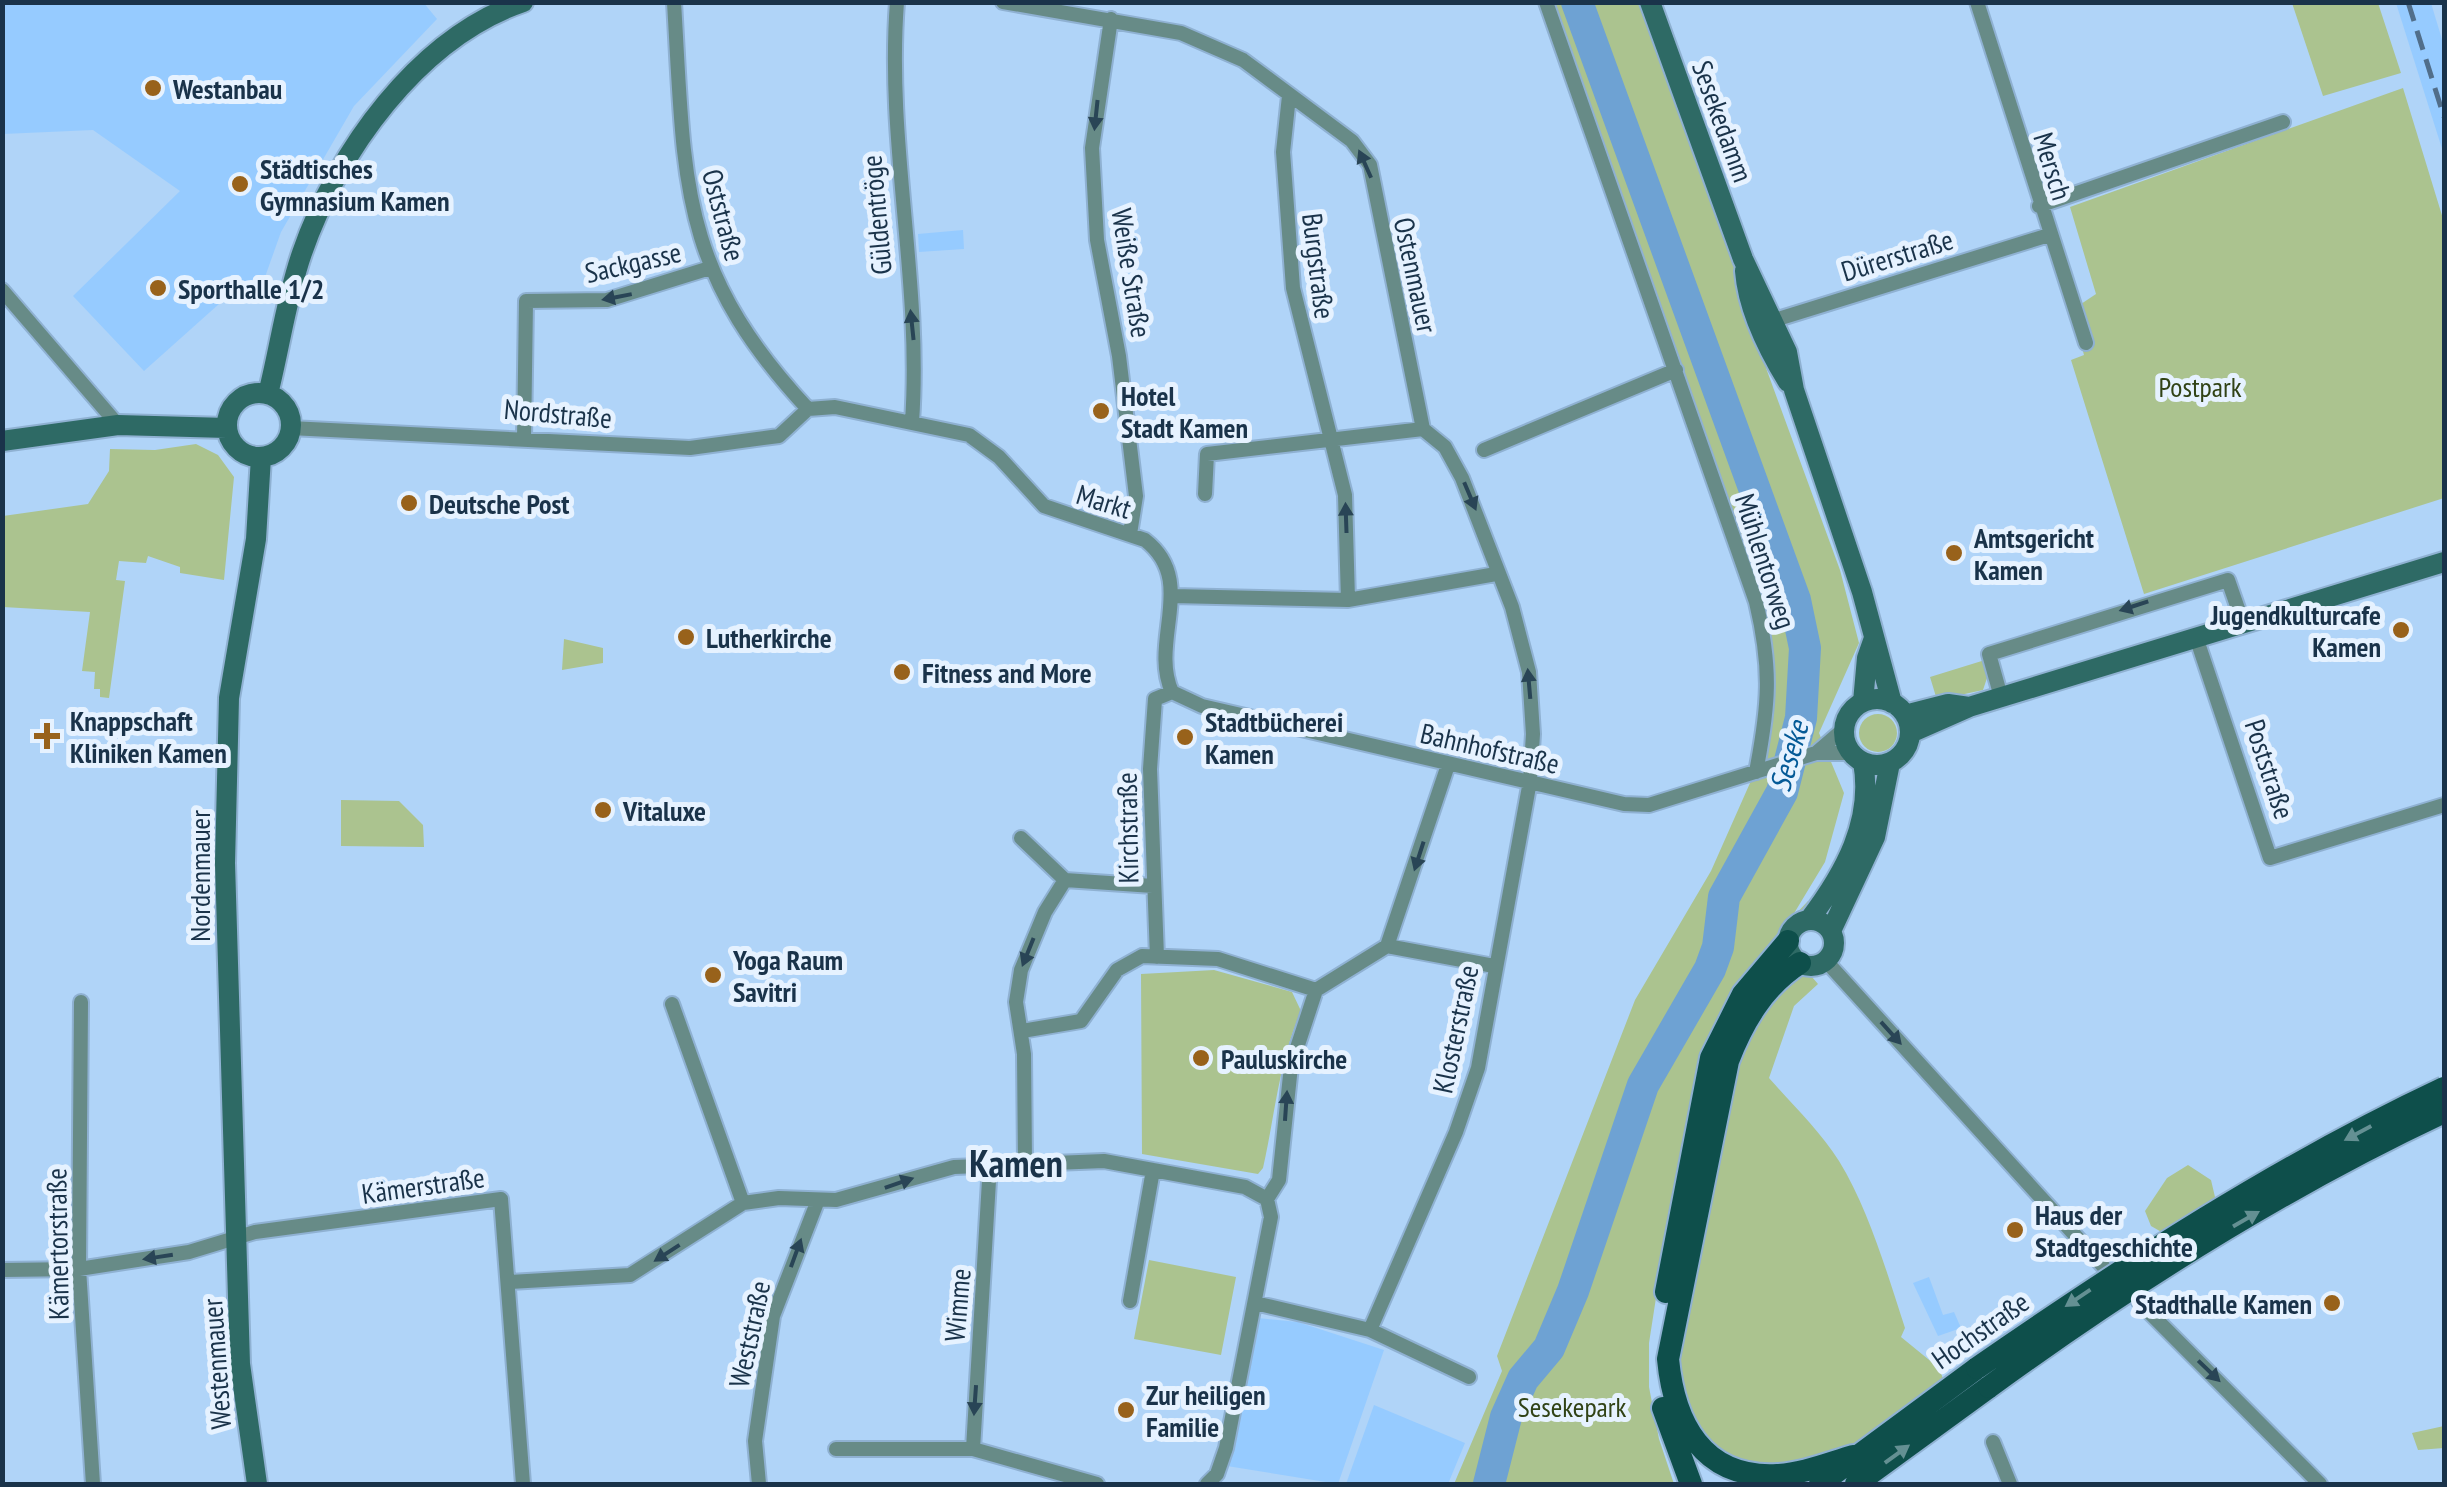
<svg xmlns="http://www.w3.org/2000/svg" width="2447" height="1487" viewBox="0 0 2447 1487" font-family="'PT Sans Narrow',sans-serif">
<style>
.built{fill:#96cbff}
.green{fill:#abc38f}
.lines{fill:none;stroke-linecap:round;stroke-linejoin:round}
.river{stroke:#6ea2d3;stroke-width:32}
.street-casing{stroke:#8fb1d2;stroke-width:18}
.secondary-casing{stroke:#8fb1d2;stroke-width:24}
.primary-casing{stroke:#8fb1d2;stroke-width:26}
.street{stroke:#678b87;stroke-width:14}
.secondary{stroke:#2e6a65;stroke-width:20}
.primary{stroke:#0e4f4b;stroke-width:22}
.rail{stroke:#516e8a;stroke-width:5;stroke-dasharray:20 10;stroke-linecap:butt}
.primary-bridge-casing{stroke:#8fb1d2;stroke-width:26;stroke-linecap:butt}
.primary-bridge{stroke:#0e4f4b;stroke-width:22}
.oneway{fill:#294556}
.oneway2{fill:#649093}
.poi-dot{fill:#98621b;stroke:#e6f2ff;stroke-width:4}
.labels{text-anchor:middle;dominant-baseline:central;stroke-width:10;stroke-linejoin:round;paint-order:stroke}
.poi-label{font-size:28px;font-weight:bold;fill:#1a334a;stroke:#e6f2ff;text-anchor:start}
.street-label{font-size:28px;fill:#1a334a;stroke:#e6f2ff}
.park-label{font-size:28px;fill:#314316;stroke:#e6f2ff}
.water-label{font-size:30px;font-style:italic;fill:#045a97;stroke:#e6f2ff}
.district-label{font-size:38px;font-weight:bold;fill:#1a334a;stroke:#e6f2ff}
</style>
<rect width="100%" height="100%" fill="#b0d4f8"/>
<path class="built" d="M423 2 437 19 354 106 281 232 265 277 238 287 144 371 73 296 180 191 93 130 3 134V3Z
M2396 3H2431L2444 46V155Z
M963 230 964 249 919 252 918 234Z
M1929 1277 1943 1315 1954 1312 1961 1328 1938 1336 1913 1283Z
M1258 1318 1298 1322 1384 1350 1338 1484 1227 1466Z
M1374 1405 1465 1443 1448 1484H1346Z"/>
<path class="green" d="M1547 3H1647L1769 357 1766 368 1840 570 1859 643 1819 733 1844 793 1825 862 1790 920 1808 901H1815L1793 921 1780 940 1660 1272 1649 1343V1387L1659 1439 1674 1484H1454L1502 1371 1497 1356 1635 1000 1711 871 1758 765 1769 655Z
M2292 3H2378L2401 73 2323 96Z
M2403 88 2444 222V498L2144 594 2071 360 2084 355 2072 310 2096 294 2070 207Z
M196 444 218 455 234 477 224 580 180 573V567L148 556 146 563 119 561 116 580 125 581 109 698 100 697V689H94L95 672 82 671 90 612 3 607V516L88 504 109 471 110 449 155 450Z
M564 639 603 648V663L562 670Z
M1985 660 1989 672 1983 690 1937 700 1930 677Z
M1859 733a19 19 0 1 1 38 0a19 19 0 1 1-38 0Z
M341 800 399 801 423 825 424 847 341 846Z
M1800 963 1818 984 1794 1006 1769 1078C1792 1104 1820 1131 1839 1161 1869 1210 1887 1273 1905 1328L1901 1337 1939 1368 1947 1389 1853 1456 1776 1475 1710 1458 1672 1401 1728 1061Z
M1214 970 1292 992 1301 1011C1279 1061 1275 1115 1263 1168L1258 1174 1142 1154 1141 974Z
M2188 1165 2211 1180 2215 1197 2207 1212 2165 1234 2151 1226 2145 1211 2167 1178Z
M1149 1260 1236 1277 1221 1355 1134 1339Z
M2444 1426V1448L2418 1450 2412 1433Z"/>
<g class="lines">
<path class="river" d="M1489 1484 1506 1417 1523 1379 1549 1348 1573 1291 1643 1085 1710 969 1718 947 1724 897 1782 792 1801 718 1805 648 1795 600 1577 2"/>
<defs>
<path id="street" d="M674 2C685 183 678 269 808 409
M897 2C886 143 922 282 912 422
M1003 2 1181 33 1243 60 1352 141 1370 165 1423 429 1445 447 1462 478 1512 607 1529 672 1533 734 1530 781 1478 1068 1456 1132 1370 1330 1255 1303
M1546 2 1756 602C1772 669 1769 705 1756 772
M1977 2 2086 343
M1111 19 1092 148 1097 240 1119 356 1136 496 1130 534
M1289 96 1283 152 1293 288 1345 495 1348 600
M2039 206 2283 122
M2 290 118 425
M1765 323 2049 235
M808 409 835 407 969 435 999 457 1044 506 1145 540C1198 581 1149 641 1172 692
M290 428 690 448 779 436 808 409
M524 440 526 301 607 300 710 268
M1484 450 1676 370
M1205 494 1207 454 1423 429
M1173 596 1348 600 1496 574
M2196 637 2270 858 2444 805
M1172 692 1202 706 1624 804 1649 805 1816 753H1852
M2001 697 1989 654 2228 580 2243 623
M1816 753 1845 728
M1021 838 1065 880 1153 886
M1387 946 1494 966
M1157 957 1150 769 1155 699 1172 692
M1826 961 2103 1266
M81 1002 79 1269 93 1484
M672 1004 743 1203
M1022 1031 1081 1021 1117 970 1142 956 1218 959 1316 990
M1025 1163 1024 1054 1016 1002 1021 970 1045 912 1065 880
M1267 1199 1279 1180 1291 1066 1316 990 1387 946 1448 765
M2 1270 79 1269 189 1252 255 1232 501 1199 523 1484
M510 1282 630 1275 743 1203 779 1198 836 1200 954 1167 1104 1161 1245 1187 1267 1199 1271 1217 1226 1448 1217 1474 1207 1484
M1130 1301 1153 1170
M2139 1302 2320 1484
M1370 1330 1469 1377
M1993 1442 2010 1484
M836 1449H973L1097 1484
M973 1449 990 1164
M759 1484 755 1441 773 1316 818 1200"/>
<path id="secondary" d="M1650 2 1743 259 1787 352 1794 390 1862 592 1892 703
M1745 271C1748 310 1767 348 1788 382
M227 425a32 32 0 1 1 64 0a32 32 0 1 1-64 0Z
M268 394C280 347 286 299 302 253 337 152 418 38 523 2
M2 441 118 425 227 428
M1844 732a33 33 0 1 1 66 0a33 33 0 1 1-66 0Z
M1863 702 1867 658 1874 638
M1905 715 1948 704 1969 707
M1910 733 1969 707 2444 562
M1788 943a23 23 0 1 1 46 0a23 23 0 1 1-46 0Z
M1809 920C1844 874 1874 821 1863 762
M1831 931 1875 837 1890 763
M257 1484 240 1364 225 863 229 698 256 539 261 457"/>
<path id="primary" d="M1800 963C1764 986 1743 1022 1728 1061L1668 1359C1674 1422 1702 1479 1777 1475 1802 1474 1829 1463 1853 1456
M1666 1292 1711 1058 1743 994 1788 941
M1663 1408 1691 1484
M1820 1484 1977 1368
M1856 1484 1989 1387"/>
</defs>
<use href="#street" class="street-casing"/>
<use href="#secondary" class="secondary-casing"/>
<use href="#primary" class="primary-casing"/>
<use href="#street" class="street"/>
<use href="#secondary" class="secondary"/>
<use href="#primary" class="primary"/>
<path class="rail" d="M2408 2 2444 117"/>
<defs>
<path id="primary-bridge" d="M1977 1368C2126 1265 2280 1165 2444 1088
M1989 1387C2132 1283 2284 1187 2444 1112"/>
</defs>
<use href="#primary-bridge" class="primary-bridge-casing"/>
<use href="#primary-bridge" class="primary-bridge"/>
</g>
<defs><path id="oneway-solid" d="M-6-.8H1V-3.2L6.5 0L1 3.2V.8H-6Z" transform="scale(2.5)"/></defs>
<g class="oneway">
<use href="#oneway-solid" transform="translate(1096 115) rotate(96)"/>
<use href="#oneway-solid" transform="translate(1365 164) rotate(-114)"/>
<use href="#oneway-solid" transform="translate(617 297) rotate(169)"/>
<use href="#oneway-solid" transform="translate(912 325) rotate(-96)"/>
<use href="#oneway-solid" transform="translate(1470 496) rotate(67)"/>
<use href="#oneway-solid" transform="translate(1346 518) rotate(-92)"/>
<use href="#oneway-solid" transform="translate(2134 606) rotate(162)"/>
<use href="#oneway-solid" transform="translate(1529 684) rotate(-95)"/>
<use href="#oneway-solid" transform="translate(1419 856) rotate(108)"/>
<use href="#oneway-solid" transform="translate(1028 952) rotate(112)"/>
<use href="#oneway-solid" transform="translate(1891 1033) rotate(48)"/>
<use href="#oneway-solid" transform="translate(1286 1106) rotate(-86)"/>
<use href="#oneway-solid" transform="translate(899 1183) rotate(-19)"/>
<use href="#oneway-solid" transform="translate(667 1253) rotate(147)"/>
<use href="#oneway-solid" transform="translate(796 1253) rotate(-70)"/>
<use href="#oneway-solid" transform="translate(158 1257) rotate(171)"/>
<use href="#oneway-solid" transform="translate(2209 1371) rotate(44)"/>
<use href="#oneway-solid" transform="translate(975 1400) rotate(94)"/>
</g>
<g class="oneway2">
<use href="#oneway-solid" transform="translate(2358 1133) rotate(152)"/>
<use href="#oneway-solid" transform="translate(2246 1219) rotate(-30)"/>
<use href="#oneway-solid" transform="translate(2078 1298) rotate(146)"/>
<use href="#oneway-solid" transform="translate(1897 1454) rotate(-36)"/>
</g>
<g class="poi-dot">
<circle cx="153" cy="88" r="10"/>
<circle cx="240" cy="184" r="10"/>
<circle cx="158" cy="288" r="10"/>
<circle cx="1101" cy="411" r="10"/>
<circle cx="409" cy="503" r="10"/>
<circle cx="1954" cy="553" r="10"/>
<circle cx="2401" cy="630" r="10"/>
<circle cx="686" cy="637" r="10"/>
<circle cx="902" cy="672" r="10"/>
<path d="M42 721h10v10h10v10h-10v10h-10v-10h-10v-10h10z"/>
<circle cx="1185" cy="737" r="10"/>
<circle cx="603" cy="810" r="10"/>
<circle cx="713" cy="975" r="10"/>
<circle cx="1201" cy="1058" r="10"/>
<circle cx="2015" cy="1230" r="10"/>
<circle cx="2332" cy="1303" r="10"/>
<circle cx="1126" cy="1410" r="10"/>
</g>
<g class="labels">
<g class="poi-label">
<text x="173" y="88">Westanbau</text>
<text x="260" y="168">Städtisches<tspan x="260" dy="32">Gymnasium Kamen</tspan></text>
<text x="178" y="288">Sporthalle 1/2</text>
<text x="1121" y="395">Hotel<tspan x="1121" dy="32">Stadt Kamen</tspan></text>
<text x="429" y="503">Deutsche Post</text>
<text x="1974" y="537">Amtsgericht<tspan x="1974" dy="32">Kamen</tspan></text>
<text x="2381" y="614" text-anchor="end">Jugendkulturcafe<tspan x="2381" dy="32">Kamen</tspan></text>
<text x="706" y="637">Lutherkirche</text>
<text x="922" y="672">Fitness and More</text>
<text x="70" y="720">Knappschaft<tspan x="70" dy="32">Kliniken Kamen</tspan></text>
<text x="1205" y="721">Stadtbücherei<tspan x="1205" dy="32">Kamen</tspan></text>
<text x="623" y="810">Vitaluxe</text>
<text x="733" y="959">Yoga Raum<tspan x="733" dy="32">Savitri</tspan></text>
<text x="1221" y="1058">Pauluskirche</text>
<text x="2035" y="1214">Haus der<tspan x="2035" dy="32">Stadtgeschichte</tspan></text>
<text x="2312" y="1303" text-anchor="end">Stadthalle Kamen</text>
<text x="1146" y="1394">Zur heiligen<tspan x="1146" dy="32">Familie</tspan></text>
</g>
<g class="street-label">
<text transform="translate(1723 121) rotate(70)">Sesekedamm</text>
<text transform="translate(2053 166) rotate(73)">Mersch</text>
<text transform="translate(724 215) rotate(75)">Oststraße</text>
<text transform="translate(876 215) rotate(-95)">Güldentröge</text>
<text transform="translate(1897 255) rotate(-17)">Dürerstraße</text>
<text transform="translate(633 262) rotate(-13)">Sackgasse</text>
<text transform="translate(1319 266) rotate(83)">Burgstraße</text>
<text transform="translate(1132 273) rotate(81)">Weiße Straße</text>
<text transform="translate(1416 275) rotate(78)">Ostenmauer</text>
<text transform="translate(558 413) rotate(5)">Nordstraße</text>
<text transform="translate(1104 501) rotate(17)">Markt</text>
<text transform="translate(1766 561) rotate(72)">Mühlentorweg</text>
<text transform="translate(1490 748) rotate(13)">Bahnhofstraße</text>
<text transform="translate(2270 769) rotate(72)">Poststraße</text>
<text transform="translate(1127 828) rotate(-91)">Kirchstraße</text>
<text transform="translate(199 876) rotate(-90)">Nordenmauer</text>
<text transform="translate(1455 1029) rotate(-78)">Klosterstraße</text>
<text transform="translate(423 1185) rotate(-8)">Kämerstraße</text>
<text transform="translate(57 1244) rotate(-91)">Kämertorstraße</text>
<text transform="translate(957 1305) rotate(-85)">Wimme</text>
<text transform="translate(1980 1330) rotate(-35)">Hochstraße</text>
<text transform="translate(749 1334) rotate(-78)">Weststraße</text>
<text transform="translate(216 1364) rotate(-94)">Westenmauer</text>
</g>
<g class="park-label">
<text x="2200" y="386">Postpark</text>
<text x="1572" y="1406">Sesekepark</text>
</g>
<g class="water-label">
<text transform="translate(1788 756) rotate(-74)">Seseke</text>
</g>
<g class="district-label">
<text x="1016" y="1162">Kamen</text>
</g>
</g>
<rect width="2447" height="1487" fill="none" stroke="#1a334a" stroke-width="10"/>
</svg>
